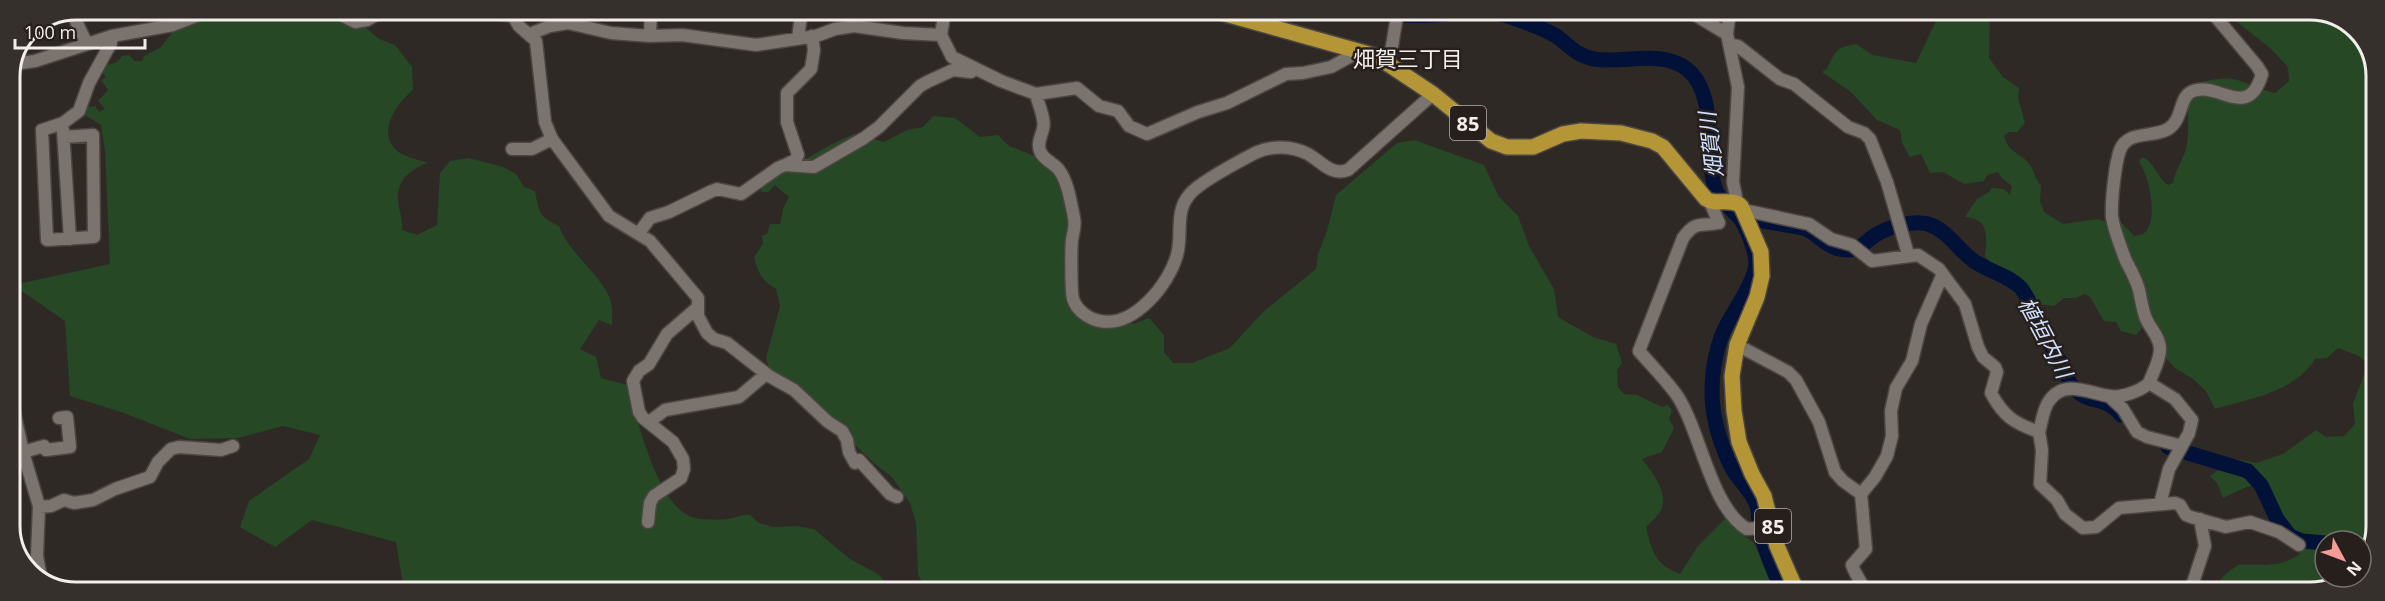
<svg xmlns="http://www.w3.org/2000/svg" width="2385" height="601" viewBox="0 0 2385 601" font-family="'Open Sans','Noto Sans JP',sans-serif">
<style>
.green{fill:#264825}
.lines{fill:none;stroke-linecap:round;stroke-linejoin:round}
.river{stroke:#011138;stroke-width:15}
.minor-casing{stroke:#4c4643;stroke-width:15}
.major-casing{stroke:#4c4643;stroke-width:18}
.minor{stroke:#7a736e;stroke-width:12}
.major{stroke:#b49637;stroke-width:15}
.labels{text-anchor:middle;dominant-baseline:central;stroke-width:5;stroke-linejoin:round;paint-order:stroke}
.shield{fill:#261f1b;stroke:#b6b0ad;stroke-width:1.5}
.shield-label{font-size:20px;font-weight:bold;fill:#f3eeec}
.neighbourhood-label{font-size:22px;fill:#f3eeec;stroke:#261f1b}
.water-label{font-size:22px;font-style:italic;fill:#d0e1ff;stroke:#261f1b}
.rim{fill:none;stroke:#f3eeec;stroke-width:3}
</style>
<rect width="100%" height="100%" fill="#2f2925"/>
<path class="green" d="M223 9H285L366 28 379 39 395 45 412 67 413 90C397 103 376 132 397 151 404 157 420 160 428 163 411 169 396 180 398 201 399 211 403 219 402 230L417 235 437 225 440 173 450 161 469 158 503 167 516 174 524 187 535 191C539 212 539 217 559 226 569 253 596 270 609 296 613 305 612 315 612 325L599 320 580 349 596 357 601 378 627 385C638 419 657 509 695 518 704 520 719 520 728 519 736 518 741 514 750 515L759 523 773 527 796 526 814 529 850 559 878 574 888 585 906 591H404L396 542 312 520 275 547 240 527 249 501 309 459 320 435 283 426 238 438 190 439 124 413 70 396 65 321 13 285 110 264 105 151 101 125 85 115 88 107 95 106 99 112 105 109 98 101 108 90 101 80 106 77 102 72 103 66 117 62 122 56 129 55 134 61H142L144 56 160 48 176 28 201 18 208 19Z
M1943 10H1995L1990 15 1989 58 2003 77 2019 88 2018 98 2025 123 2017 132H2009L2004 136C2009 155 2024 153 2032 168 2036 176 2034 178 2041 185L2040 201 2044 212 2063 224 2098 219 2109 223 2123 224 2134 236C2137 235 2140 235 2143 234 2160 222 2149 175 2139 162L2141 158H2145C2156 166 2158 178 2168 185L2173 183C2175 171 2181 163 2185 152 2191 132 2187 106 2186 86 2201 82 2217 77 2233 79 2247 82 2260 90 2275 93L2289 81 2288 67 2270 48 2222 10H2323L2359 31 2376 71 2375 539 2361 562V541H2325V577H2349L2310 592H2216C2216 580 2229 571 2238 565 2264 563 2275 569 2299 555L2304 540C2281 529 2275 503 2264 482L2244 488 2223 498 2217 483 2210 476 2235 459 2256 463 2283 454 2316 430 2326 437 2344 436 2355 424 2353 404 2368 364 2359 356 2338 348 2327 358 2315 359C2295 392 2249 399 2215 409L2206 391 2193 379 2175 368 2163 355 2149 320 2136 335 2121 331 2116 322 2104 321 2090 297 2085 294 2075 298H2064L2054 306 2039 304 2025 282 1991 263 1985 256C1987 237 1990 219 1965 217L1977 199 1989 192 1992 188 2004 189 2010 195 2012 186 2002 178 1998 172 1987 175 1984 181 1964 184 1943 172 1930 173 1921 154 1910 157 1902 143 1900 130 1877 120 1851 92 1822 72 1827 69C1835 51 1837 47 1856 44L1873 55 1916 63 1936 21Z
M933 116 955 118 980 137 998 135 1009 146 1043 159 1062 184 1069 221 1074 308 1084 322 1094 327 1117 325 1127 321 1133 324 1149 318 1164 335V352L1173 363H1192L1230 348 1263 312 1316 269 1318 254 1327 231 1336 195 1397 143 1414 140 1484 165 1499 197 1518 216 1529 246 1554 289 1558 317 1593 337 1616 344 1622 363 1617 370 1618 387 1624 394 1637 395 1662 407 1668 405 1672 410 1669 419 1674 428 1662 452 1642 459C1652 472 1667 490 1662 508 1660 514 1651 522 1646 527 1652 552 1655 564 1680 574L1698 546 1726 518 1739 532 1754 543 1775 592 919 591 925 589 918 574 916 523 910 503 892 477 875 464 818 409 770 373 766 358 780 306 776 289C762 281 758 273 754 257L763 244 762 236 767 234 770 224H780L783 209 789 197 775 185 768 192H762L760 189 782 173 830 145 854 134 884 142 907 130 923 127Z"/>
<g class="lines">
<path class="river" d="M1372 10C1408 20 1446 14 1483 11L1492 12C1510 16 1541 27 1556 36 1569 45 1577 56 1594 59 1624 64 1660 49 1687 69 1717 93 1706 152 1714 185 1718 200 1730 207 1739 217 1746 226 1756 251 1756 263 1756 280 1733 312 1725 328 1714 351 1710 383 1713 408 1715 427 1726 461 1737 476 1744 485 1753 494 1757 506 1759 511 1758 518 1759 524 1764 548 1772 570 1784 592
M1739 217 1804 228C1817 233 1825 246 1839 249 1862 254 1863 241 1879 233 1892 226 1914 220 1928 224 1947 230 1956 247 1970 258 1985 271 2008 274 2021 288 2031 300 2034 317 2041 330 2048 342 2056 353 2062 365 2066 373 2068 383 2075 389 2088 404 2107 396 2121 415
M2168 447 2248 471 2261 485 2277 519 2290 536 2302 541 2325 543
M2361 547H2370"/>
<defs>
<path id="minor" d="M315 9 322 13H337L355 22 367 20 386 9
M467 9 512 16
M509 9 519 26 536 41 545 122 552 139 609 216 650 241 698 298V316L707 333 714 339 727 343 769 376 794 390 828 422 842 431 847 440 849 452 855 463 859 460 890 494 897 497
M945 10 941 35 952 57 1001 81 1036 94 1077 88 1099 106 1118 111 1129 126 1147 134 1198 112 1227 103 1286 74 1303 73 1331 67 1360 51
M1687 10 1727 34
M1730 10 1727 34 1729 44 1738 46 1780 79 1794 84 1848 127 1864 133 1870 139 1887 182 1908 254
M530 34 550 26 568 23 611 33 650 36 682 35 756 45 816 36 835 29 854 26 903 33 941 35
M650 36 651 9
M798 38 802 9
M86 42 75 19 93 9
M1729 44 1738 87 1733 182 1737 202
M1386 61 1391 52 1398 10
M14 64 35 61 112 36 173 25 214 9
M1036 94C1038 104 1046 120 1043 129 1041 137 1037 143 1040 151 1043 160 1054 163 1059 170 1068 182 1071 203 1074 218 1076 227 1073 232 1072 240 1071 248 1071 293 1073 299 1077 311 1089 319 1100 321 1134 328 1169 284 1177 255 1183 234 1174 212 1190 194 1201 181 1240 161 1255 153 1272 145 1292 146 1308 154 1322 162 1331 176 1348 170L1433 94
M63 130 70 239
M64 137 93 135 94 237 47 240 42 130 63 123 79 111 89 83 111 43 112 36
M512 149H532L552 139
M785 165 795 160 798 155 787 122V93L811 69 814 50 812 36
M1710 202 1719 223C1700 227 1696 220 1683 238L1639 351C1651 365 1665 379 1676 394 1700 428 1710 507 1747 529L1773 527
M1744 210 1809 224 1831 239 1852 245 1872 261 1918 255 1939 269 1965 304 1978 347 1983 357 1995 367 1997 372 1991 393C2004 417 2014 423 2039 432L2042 450 2040 484 2057 500 2065 514 2083 528 2096 527 2119 508 2175 503 2180 505 2186 515 2191 517 2226 527 2250 522 2279 532 2299 545
M639 233 650 218 669 212 712 191 717 189 741 194 778 168 785 165 814 167 864 138 879 127 920 86 927 82 953 70 971 72
M1737 345 1788 372 1796 380 1819 422 1835 472 1843 481 1861 494
M9 389 23 452 39 506 37 556 41 578
M2109 396 2123 409 2137 432 2147 437 2182 446
M649 422 665 410 739 397 766 374
M2039 432C2042 422 2043 409 2049 401 2065 378 2090 394 2110 396 2121 398 2141 391 2149 383
M9 456 44 446 46 450 70 447 67 417 59 418
M2160 504 2169 469 2189 433 2192 420 2175 399 2149 383C2153 372 2160 361 2160 349 2160 336 2149 328 2145 316 2142 307 2141 299 2139 290 2136 279 2131 270 2126 261 2121 248 2114 230 2112 217 2111 202 2115 164 2120 150 2128 130 2153 138 2168 129 2183 120 2179 98 2191 92 2217 79 2248 123 2262 74L2257 66 2210 10
M39 507 51 506 64 500 74 503 93 500 115 489 150 477 158 462 171 449 179 447 221 450 233 446
M648 522 650 503 654 496 681 478 684 469 683 459 673 442 643 418 639 412 633 381 639 371 649 364 667 334 697 308
M1864 592C1863 582 1855 575 1852 565L1866 549 1861 494 1875 477 1887 456 1892 436 1891 411 1896 388 1912 361 1921 324 1942 276
M2190 592 2205 546 2200 519"/>
<path id="major" d="M1211 10 1376 56 1433 94 1491 141 1507 147H1533L1563 134 1581 131 1621 133 1652 141 1663 147 1706 199C1717 206 1730 197 1741 206L1761 252 1762 276 1757 297 1737 345 1732 376 1734 411 1739 442 1752 474 1764 496 1777 546 1797 592"/>
</defs>
<use href="#minor" class="minor-casing"/>
<use href="#major" class="major-casing"/>
<use href="#minor" class="minor"/>
<use href="#major" class="major"/>
</g>
<g class="labels">
<g class="shield">
<rect x="1450" y="106" width="36" height="34" rx="4.5"/>
<rect x="1755" y="509" width="36" height="34" rx="4.5"/>
</g>
<g class="shield-label">
<text x="1468" y="123">85</text>
<text x="1773" y="526">85</text>
</g>
<g class="neighbourhood-label">
<text x="1408" y="58">畑賀三丁目</text>
</g>
<g class="water-label">
<text transform="translate(1710 145) rotate(-97)">畑賀川</text>
<text transform="translate(2046 337) rotate(62)">植垣内川</text>
</g>
</g>
<path d="M0 0H2385V601H0ZM76 20H2310A56 56 0 0 1 2366 76V526A56 56 0 0 1 2310 582H76A56 56 0 0 1 20 526V76A56 56 0 0 1 76 20Z" fill="#36302c" fill-rule="evenodd"/>
<path class="rim" d="M76 20H2310A56 56 0 0 1 2366 76V526A56 56 0 0 1 2310 582H76A56 56 0 0 1 20 526V76A56 56 0 0 1 76 20Z"/>
<g transform="translate(2343 559) rotate(131)"><circle r="28" fill="#261f1b" stroke="#78726f" stroke-width="1.5"/>
<path d="M0-4.5L10 22L0 15L-10 22Z" fill="#f59b98"/>
<text y="-9" font-size="16" font-weight="bold" text-anchor="middle" fill="#f3eeec">N</text>
</g>
<path d="M15 39v9h130v-9" fill="none" stroke="#f3eeec" stroke-width="3"/>
<text x="24" y="39" font-size="18" fill="#f3eeec" stroke="#261f1b" stroke-width="4.5" paint-order="stroke">100 m</text>
</svg>
